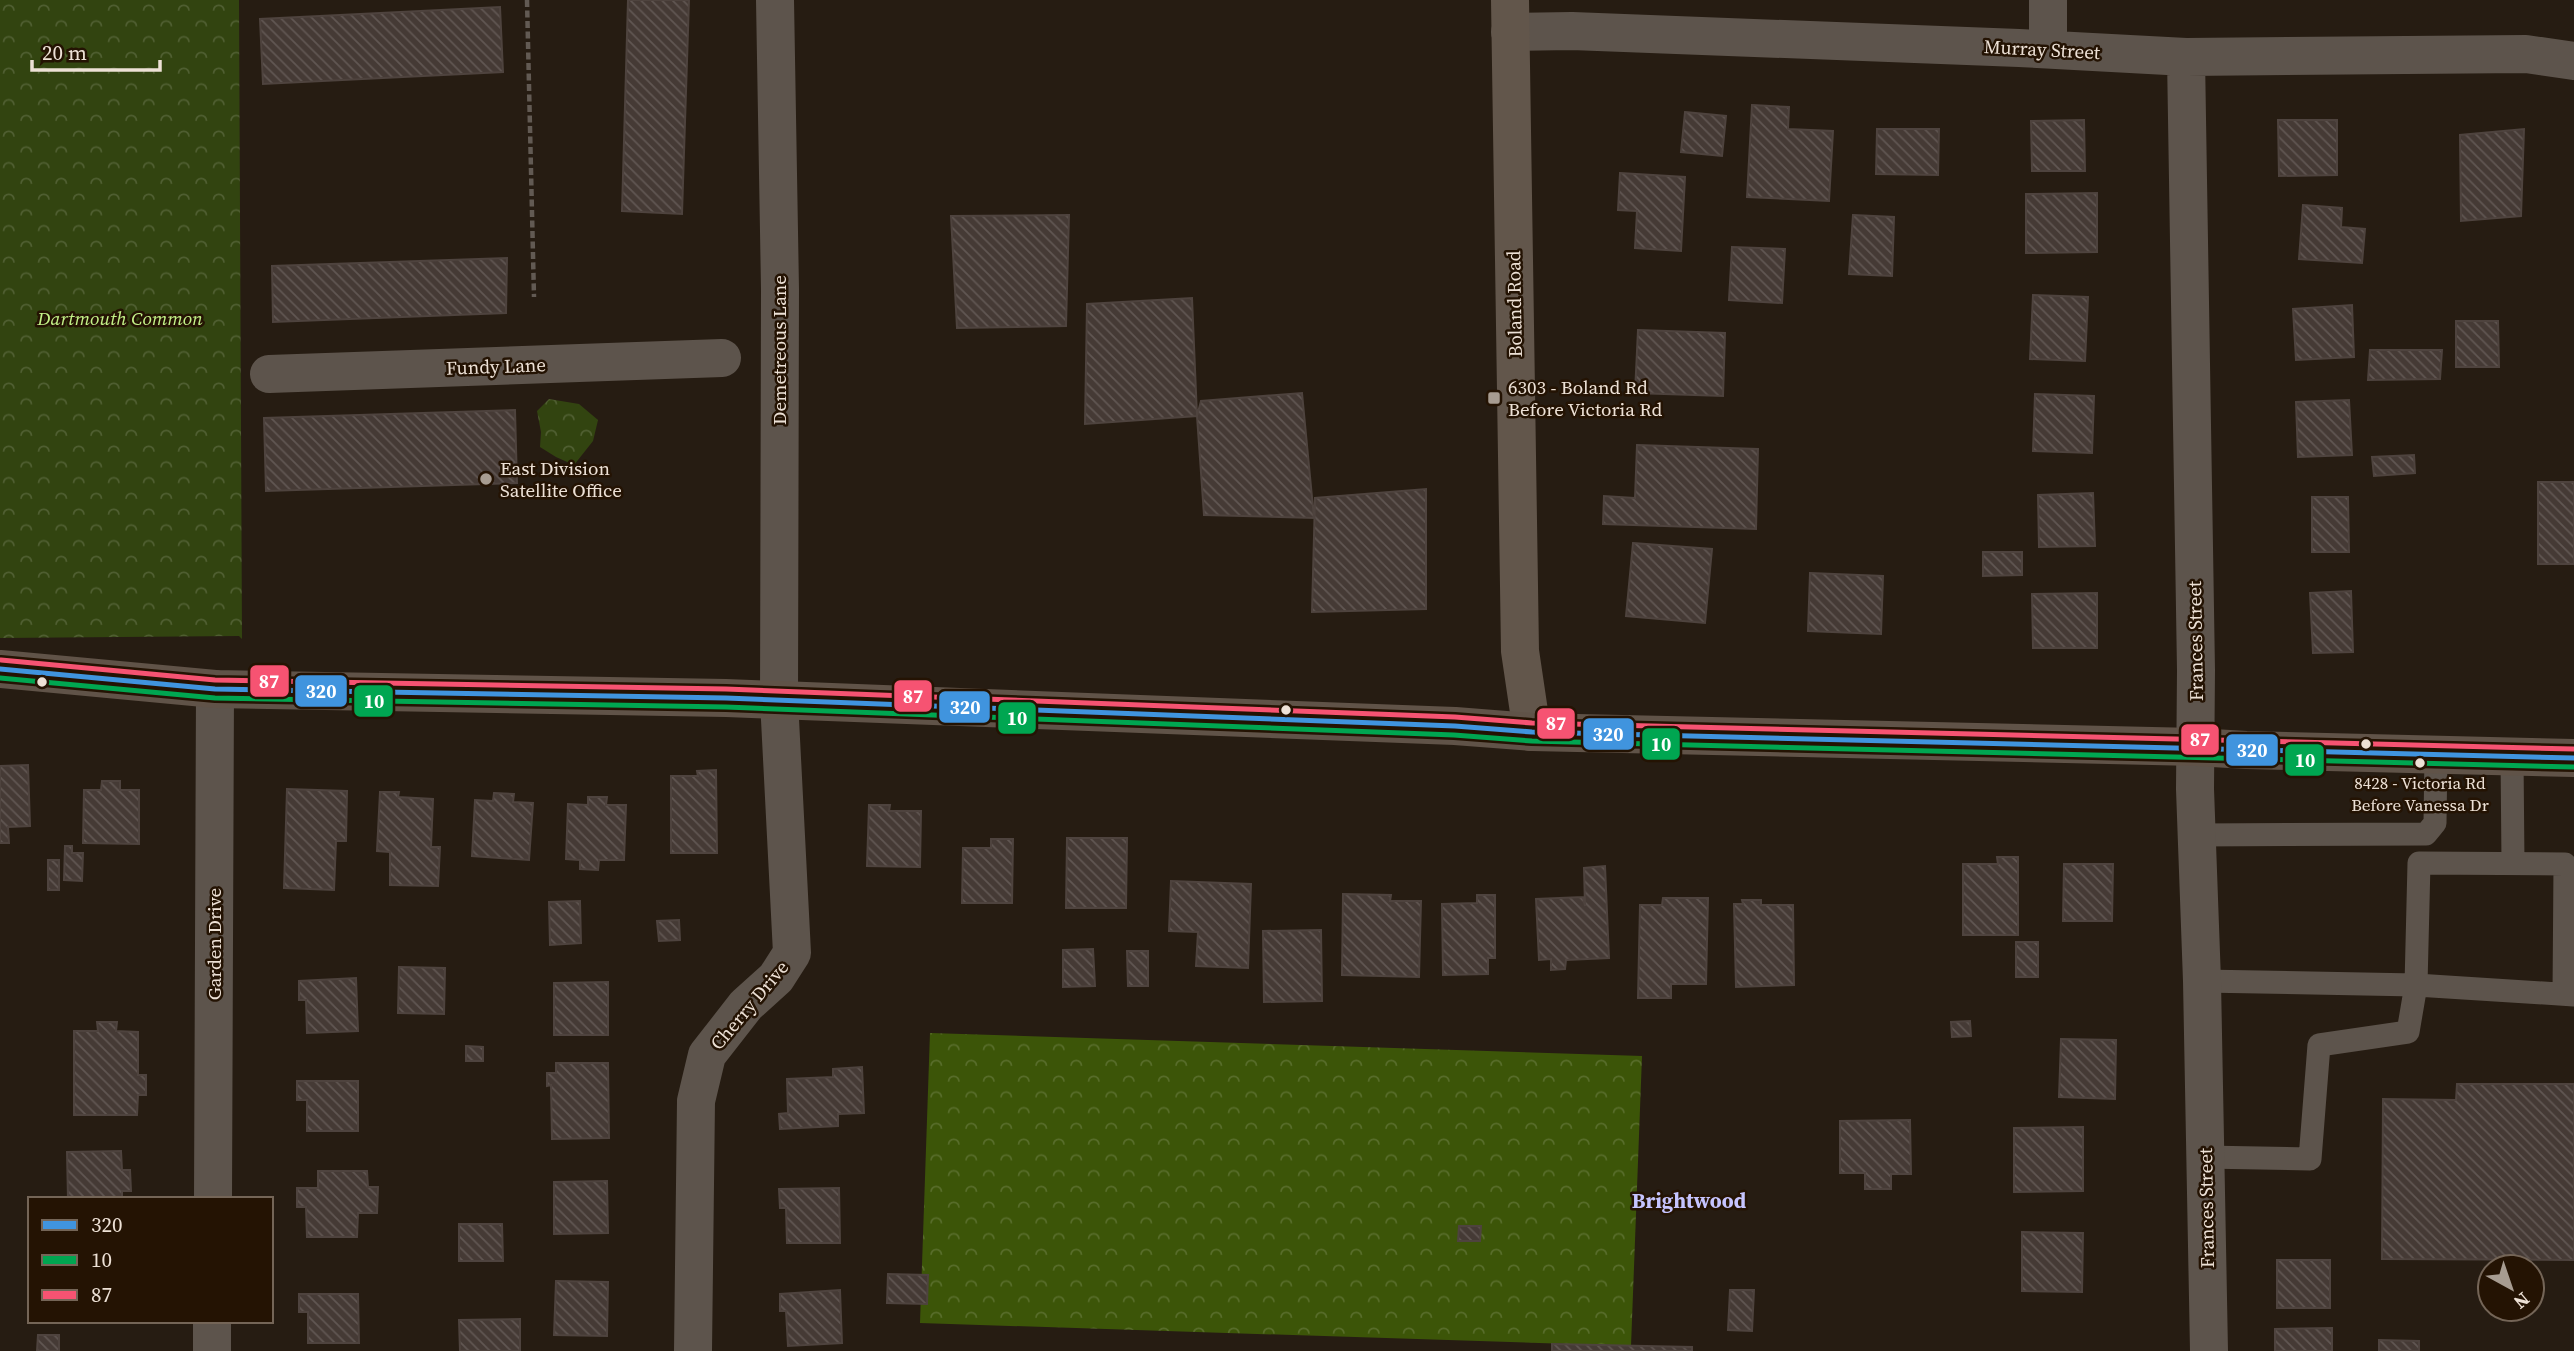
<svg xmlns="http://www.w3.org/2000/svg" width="2574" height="1351" viewBox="0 0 2574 1351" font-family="'Source Serif 4',serif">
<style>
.forest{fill:url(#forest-crowns)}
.park{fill:url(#park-crowns)}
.building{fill:url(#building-back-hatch);stroke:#4e433e;stroke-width:2}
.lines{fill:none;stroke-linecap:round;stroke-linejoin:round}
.path{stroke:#625a53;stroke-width:4.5;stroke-dasharray:7 3.5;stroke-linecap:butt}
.lane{stroke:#5d544c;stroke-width:23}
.street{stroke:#5d544c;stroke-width:38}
.secondary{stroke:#62564b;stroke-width:38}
.primary{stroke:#605348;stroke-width:38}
.bus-1-casing{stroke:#241303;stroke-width:10}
.bus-2-casing{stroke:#241303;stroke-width:10}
.bus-3-casing{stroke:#241303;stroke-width:10}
.bus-1{stroke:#4094de;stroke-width:5}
.bus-2{stroke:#00a651;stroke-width:5}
.bus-3{stroke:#f65372;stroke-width:5}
.poi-dot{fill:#a79c91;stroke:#241303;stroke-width:2.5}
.bus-dot{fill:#ede1d6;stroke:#241303;stroke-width:2.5}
.labels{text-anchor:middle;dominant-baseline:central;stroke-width:5;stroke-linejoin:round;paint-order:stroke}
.bus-label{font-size:17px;fill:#ede1d6;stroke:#241303}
.street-label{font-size:19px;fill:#ede1d6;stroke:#241303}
.park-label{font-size:19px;font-style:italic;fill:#c4f389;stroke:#241303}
.poi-label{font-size:19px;fill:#ede1d6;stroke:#241303;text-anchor:start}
.neighbourhood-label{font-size:21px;font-weight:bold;fill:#c6c4fe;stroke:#241303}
.line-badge{stroke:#241303;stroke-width:2.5}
.badge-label{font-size:19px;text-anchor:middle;font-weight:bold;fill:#fff}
</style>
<defs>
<pattern id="forest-crowns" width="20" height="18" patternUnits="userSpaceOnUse" patternTransform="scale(1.75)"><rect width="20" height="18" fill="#3c5508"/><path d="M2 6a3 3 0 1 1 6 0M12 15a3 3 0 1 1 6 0" fill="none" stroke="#586d2b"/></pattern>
<pattern id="park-crowns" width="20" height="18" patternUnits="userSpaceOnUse" patternTransform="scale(1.75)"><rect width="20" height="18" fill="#324410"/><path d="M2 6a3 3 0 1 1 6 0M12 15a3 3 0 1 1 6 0" fill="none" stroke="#505f32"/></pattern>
<pattern id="building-back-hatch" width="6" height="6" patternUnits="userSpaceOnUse" patternTransform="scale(1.75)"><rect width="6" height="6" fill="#453a35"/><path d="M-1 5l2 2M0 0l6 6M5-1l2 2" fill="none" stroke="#605652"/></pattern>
</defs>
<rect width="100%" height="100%" fill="#261c12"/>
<path class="forest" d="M930 1033 1642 1056 1631 1346 920 1323Z"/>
<path class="park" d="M0 0H239L242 639 239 636 0 638Z
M549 399 579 404 598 420 593 441 574 465 556 457 540 447 541 432 537 411Z"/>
<path class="building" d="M628 0H689L682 214 622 211Z
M500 7 503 72 263 84 260 19Z
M1752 105 1789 107 1788 129 1833 131 1829 201 1747 197Z
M1685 112 1726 116 1722 156 1681 152Z
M2084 120 2085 171H2032L2031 121Z
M2278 120H2337V175L2279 176Z
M1877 129H1939L1938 175 1876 174Z
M2524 129 2521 216 2461 221 2460 135Z
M1620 173 1685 177 1681 251 1635 248 1637 211 1618 210Z
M2097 193V252L2026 253V194Z
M2303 205 2342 208 2341 227 2365 229 2362 263 2299 259Z
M1069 215 1066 326 957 328 951 216Z
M1853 215 1894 217 1892 276 1849 274Z
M1732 247 1785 249 1782 303 1729 300Z
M507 258 506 313 273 322 272 266Z
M2033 295 2088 297 2085 361 2030 359Z
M1192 298 1197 416 1085 424 1087 304Z
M2352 305 2354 357 2296 360 2293 309Z
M2456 321H2498L2499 367H2456Z
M1638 330 1725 333 1723 396 1635 393Z
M2370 350H2442L2440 379 2368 380Z
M1302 393 1314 518 1204 515 1197 416 1201 401Z
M2035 394 2094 396 2092 453 2033 451Z
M2349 400 2352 455 2298 457 2296 402Z
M515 410 517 483 266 491 264 418Z
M1637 445 1758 449 1756 529 1603 524 1604 496 1635 498Z
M2414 455 2415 473 2374 476 2372 457Z
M2538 482H2574V564H2538Z
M1426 489V609L1312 612 1315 498Z
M2093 493 2095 546 2039 547 2038 495Z
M2312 497H2348L2349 552H2312Z
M1633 543 1712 549 1705 623 1626 616Z
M1983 552H2022V575L1983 576Z
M1810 573 1883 576 1881 634 1808 631Z
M2351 591 2353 652 2313 653 2310 593Z
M2097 593V648H2033L2032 594Z
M28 765 30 826 8 827 9 843H0V766Z
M716 770 717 853H671V776H698L697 771Z
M102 781H120V790H139V844L83 843 84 790H101Z
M287 789 347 791 346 841H336L334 890 284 888Z
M380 792H399L398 797 433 799 431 847H440L438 886 390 885V852L377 851Z
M494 793 514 794 513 802 533 803 529 860 472 856 475 800 493 801Z
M588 797H607L606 805H626L624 860H599L598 870 580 869V860L566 859 568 804 588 805Z
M869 805H890L889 811H921L920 867 867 866Z
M1067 838H1127L1126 908H1066Z
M991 839H1013L1012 903H962L963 848H991Z
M65 846H72V853H83L82 881 64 880Z
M1997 857H2018V935H1963V864H1998Z
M48 860H59V890H48Z
M2064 864H2113L2112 921H2063Z
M1605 866 1609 958 1566 960 1565 969 1551 970V959L1539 960 1536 899 1583 897 1585 906 1584 868Z
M1171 881 1251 884 1248 968 1196 966 1198 932 1169 931Z
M1343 894 1391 895 1390 901H1421L1419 977 1342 975Z
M1477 895H1495V958H1488V974L1443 975 1442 904 1477 903Z
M1663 898H1708L1706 984H1671V998H1638L1640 905H1662Z
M1742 900H1761V905H1793L1794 985 1736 987 1734 904H1743Z
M580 901 581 943 550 945 549 902Z
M679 920 680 940 659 941 657 921Z
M1321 930 1322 1001 1264 1002 1263 931Z
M2016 942H2038V977H2016Z
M1093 949 1095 986 1063 987V950Z
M1127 951H1148V986H1128Z
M399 967 445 968 444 1014 398 1013Z
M356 978 358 1031 307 1033 306 1000H299V981Z
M608 982V1035H554V983Z
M1970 1021 1971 1036 1952 1037 1951 1022Z
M97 1022H117L116 1031 138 1032V1075H146V1095H138L137 1115H74V1031H98Z
M2061 1039 2116 1040 2115 1099 2059 1097Z
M466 1046 483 1047V1061H466Z
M556 1063H608L609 1138 552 1139 551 1085 547 1086V1073H556Z
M862 1067 864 1113 838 1114V1126L780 1129 779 1114 788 1113 787 1079 833 1077V1069Z
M297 1081H358V1131H307V1100H297Z
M2457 1084H2574V1260L2382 1259 2383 1099 2456 1100Z
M1910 1120 1911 1174H1891V1189H1865V1173H1840V1121Z
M2083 1127V1191L2014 1192V1128Z
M121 1151 122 1170H130L131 1191H122V1199H68L67 1152Z
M318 1171H367L368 1187H378L377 1213H358L357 1237H307L306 1207H297V1188H318Z
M607 1181 608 1233 554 1234V1182Z
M839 1188 840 1243H787L786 1208H780L779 1189Z
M459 1224H502L503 1261H459Z
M1459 1226H1481L1480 1241H1458Z
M2022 1232 2083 1233 2082 1292 2022 1291Z
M2277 1260H2330V1308H2277Z
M888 1274 928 1275 927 1304 887 1303Z
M556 1281 608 1282 607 1336 554 1335Z
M840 1290 842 1343 788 1346 786 1311H780V1294Z
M1730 1290H1754L1752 1331 1728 1330Z
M299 1294H358L359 1343H308V1312H299Z
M520 1319V1351H460L459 1320Z
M2332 1328V1351H2275V1329Z
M38 1335H59V1351H37Z
M2379 1340 2419 1341V1351H2379Z
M1552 1344 1692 1347V1351H1552Z"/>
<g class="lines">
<path class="path" d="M527 0 534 297"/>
<path class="lane" d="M2512 756 2513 863
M2197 835 2426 834 2435 823 2436 754
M2202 981 2416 985 2574 995
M2204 1157 2310 1159 2319 1045 2408 1032 2416 985 2419 863 2565 864 2564 994"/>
<path class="street" d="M1510 32 1572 31 2019 48 2186 57 2526 54 2574 61
M2048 49V0
M2186 57 2196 670 2195 789 2202 981 2209 1351
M269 374 722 358
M213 1199 215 689
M212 1351V1321
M693 1351 696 1101 707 1055 746 1005 776 978 792 953 779 700 780 289 775 0"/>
<path class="secondary" d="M1510 0 1520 651 1532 732"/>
<path class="primary" d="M0 669 215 689 726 698 1455 726 1532 732 2196 747 2246 750 2574 758"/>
<defs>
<path id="bus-1" d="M0 669 215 689 726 698 1455 726 1532 732 2574 758"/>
<path id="bus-2" d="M0 678 215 698 726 707 1454 735 1532 741 2574 767"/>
<path id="bus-3" d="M1 660 215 680 726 689 1455 717 1532 723 2574 749"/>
</defs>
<use href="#bus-1" class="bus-1-casing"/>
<use href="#bus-2" class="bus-2-casing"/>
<use href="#bus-3" class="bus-3-casing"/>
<use href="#bus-1" class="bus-1"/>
<use href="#bus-2" class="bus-2"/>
<use href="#bus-3" class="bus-3"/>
</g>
<g class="poi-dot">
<rect x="1487" y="391" width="14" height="14" rx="3.5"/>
<circle cx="486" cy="479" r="7"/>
</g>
<g class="bus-dot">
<circle cx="42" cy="682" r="6"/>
<circle cx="1286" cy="710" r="6"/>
<circle cx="2366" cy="744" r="6"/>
<circle cx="2420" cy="763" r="6"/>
</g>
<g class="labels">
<g class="bus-label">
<text x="2420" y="783">8428 - Victoria Rd<tspan x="2420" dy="22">Before Vanessa Dr</tspan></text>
</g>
<g class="street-label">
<text transform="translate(2042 49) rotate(3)">Murray Street</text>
<text transform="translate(1514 304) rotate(-91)">Boland Road</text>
<text transform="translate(779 350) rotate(-90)">Demetreous Lane</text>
<text transform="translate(496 366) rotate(-2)">Fundy Lane</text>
<text transform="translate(2195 641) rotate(-91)">Frances Street</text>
<text transform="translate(214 944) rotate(-90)">Garden Drive</text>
<text transform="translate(749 1005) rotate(-50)">Cherry Drive</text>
<text transform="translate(2206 1208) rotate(-91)">Frances Street</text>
</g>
<g class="park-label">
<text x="120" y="318">Dartmouth Common</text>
</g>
<g class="poi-label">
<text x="1508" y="387">6303 - Boland Rd<tspan x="1508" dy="22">Before Victoria Rd</tspan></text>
<text x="500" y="468">East Division<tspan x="500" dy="22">Satellite Office</tspan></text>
</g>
<g class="neighbourhood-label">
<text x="1689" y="1200">Brightwood</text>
</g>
</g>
<g class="line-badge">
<rect x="249" y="664" width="41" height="34" rx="7" fill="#f65372"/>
<rect x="294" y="674" width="54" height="34" rx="7" fill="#4094de"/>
<rect x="893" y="679" width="40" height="34" rx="7" fill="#f65372"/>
<rect x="353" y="684" width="41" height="34" rx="7" fill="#00a651"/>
<rect x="938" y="690" width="53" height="34" rx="7" fill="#4094de"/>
<rect x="997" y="701" width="40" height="34" rx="7" fill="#00a651"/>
<rect x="1536" y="707" width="40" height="33" rx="7" fill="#f65372"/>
<rect x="1582" y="717" width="53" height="34" rx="7" fill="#4094de"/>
<rect x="2180" y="723" width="40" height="33" rx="7" fill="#f65372"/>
<rect x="1641" y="727" width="40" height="34" rx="7" fill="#00a651"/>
<rect x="2225" y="733" width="54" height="34" rx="7" fill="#4094de"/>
<rect x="2284" y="743" width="41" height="34" rx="7" fill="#00a651"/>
</g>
<g class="badge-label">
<text x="269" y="688">87</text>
<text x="321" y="698">320</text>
<text x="913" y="703">87</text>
<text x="374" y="708">10</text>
<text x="965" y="714">320</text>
<text x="1017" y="725">10</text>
<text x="1556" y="730">87</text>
<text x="1608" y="741">320</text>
<text x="2200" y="746">87</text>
<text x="1661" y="751">10</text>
<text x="2252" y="757">320</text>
<text x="2305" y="767">10</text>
</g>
<rect x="28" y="1197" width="245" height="126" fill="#241303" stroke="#746557" stroke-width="2"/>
<rect x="42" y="1220" width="35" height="10" fill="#4094de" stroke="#746557" stroke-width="2"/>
<text x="91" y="1232" font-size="21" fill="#ede1d6">320</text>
<rect x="42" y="1255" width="35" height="10" fill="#00a651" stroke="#746557" stroke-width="2"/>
<text x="91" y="1267" font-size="21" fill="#ede1d6">10</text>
<rect x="42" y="1290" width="35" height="10" fill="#f65372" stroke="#746557" stroke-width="2"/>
<text x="91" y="1302" font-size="21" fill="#ede1d6">87</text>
<g transform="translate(2511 1288) rotate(140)"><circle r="33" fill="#241303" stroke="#746557" stroke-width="2"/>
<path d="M0-5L12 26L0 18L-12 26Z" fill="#a79c91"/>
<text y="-10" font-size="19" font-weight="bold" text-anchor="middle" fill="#ede1d6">N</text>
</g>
<path d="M32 60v10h128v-10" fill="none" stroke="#ede1d6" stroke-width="3.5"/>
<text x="42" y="60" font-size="21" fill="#ede1d6" stroke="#241303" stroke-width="5" paint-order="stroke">20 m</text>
</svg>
